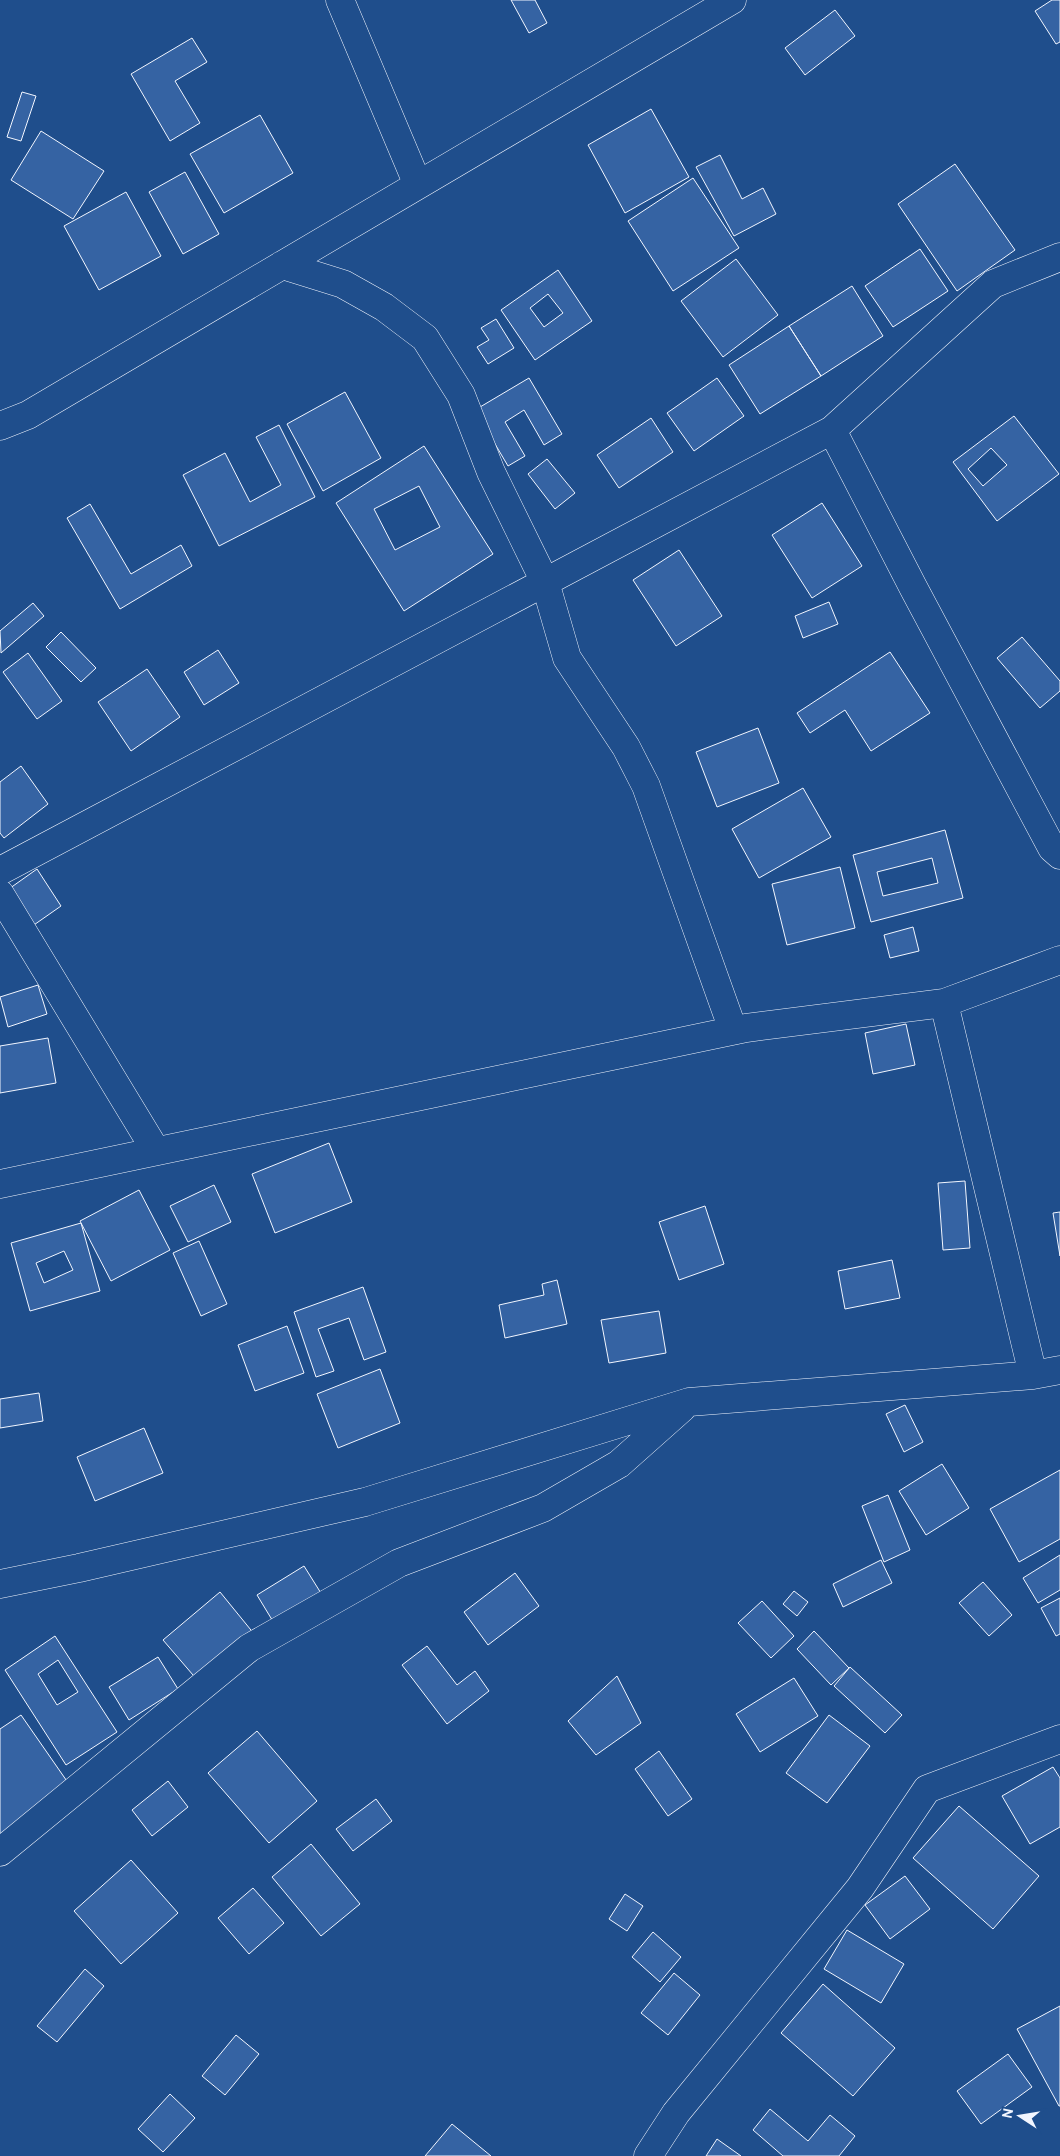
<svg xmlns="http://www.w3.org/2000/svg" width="1060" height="2156" viewBox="0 0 1060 2156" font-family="Overpass,sans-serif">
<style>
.building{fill:#3563a3;stroke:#f2f6ff;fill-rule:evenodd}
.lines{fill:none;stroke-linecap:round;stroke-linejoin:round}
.minor-casing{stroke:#f2f6ff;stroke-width:29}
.minor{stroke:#1f4e8c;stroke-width:28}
</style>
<rect width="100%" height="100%" fill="#1f4e8c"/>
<path class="building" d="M511 0H535L547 23 529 33Z
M1052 0H1060V42L1056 44 1035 11Z
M835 10 855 36 805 75 785 48Z
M192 38 207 62 175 81 200 123 170 141 131 74Z
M22 92 36 96 21 141 7 137Z
M651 109 689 177 625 213 588 145Z
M260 115 293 173 224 213 190 154Z
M41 131 104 171 73 219 11 180Z
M720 155 742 199 763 188 776 214 734 236 696 167Z
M955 164 1015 250 957 291 898 204Z
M185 172 219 234 183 254 149 192Z
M693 178 739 248 673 291 628 221Z
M126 192 161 256 99 290 64 226Z
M920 249 948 291 893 327 865 286Z
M736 259 778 315 723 357 681 301Z
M558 270 592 321 535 360 501 310ZM548 294 563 313 544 327 530 308Z
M852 286 883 336 821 376 789 326Z
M496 319 514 348 488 364 477 347 489 340 481 328Z
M789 326 821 376 760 414 729 365Z
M529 378 562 434 544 445 524 410 505 422 525 456 508 466 475 410Z
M717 378 744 416 694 451 667 413Z
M345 392 381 458 323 491 287 424Z
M1014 416 1059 474 997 521 953 462ZM991 448 1007 465 983 486 968 469Z
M651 418 673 452 619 488 597 455Z
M279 425 315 497 219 546 183 475 225 453 250 502 281 485 256 437Z
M424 446 493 554 404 611 336 503ZM419 486 440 527 395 550 374 509Z
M547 459 575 493 555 509 528 474Z
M822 503 862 566 812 598 772 535Z
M90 504 131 574 181 545 192 566 120 609 67 518Z
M679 550 722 616 676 646 633 580Z
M829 602 838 624 803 638 795 616Z
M33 603 44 616 1 653 0 631Z
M61 632 96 668 81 682 46 647Z
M1022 637 1060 681V691L1040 708 997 658Z
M218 650 239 683 204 705 184 672Z
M890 652 930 713 871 751 845 710 810 733 797 713Z
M28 653 62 701 37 719 3 672Z
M147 669 180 717 131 751 98 702Z
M758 728 779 783 717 807 696 752Z
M21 766 48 804 4 838 0 833V782Z
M803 788 831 837 759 878 732 829Z
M945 830 963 898 871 922 853 855ZM932 858 938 883 883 896 877 872Z
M840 867 855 928 787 945 772 884Z
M37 869 61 906 31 927 6 891Z
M913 927 919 951 890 958 884 935Z
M38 985 47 1014 8 1027 0 997Z
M906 1024 915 1065 873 1074 865 1033Z
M48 1038 56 1083 0 1093V1046Z
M329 1143 352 1202 275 1233 252 1174Z
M965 1181 970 1248 943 1250 938 1183Z
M214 1185 231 1222 188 1242 170 1206Z
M139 1190 170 1250 111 1281 80 1221Z
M705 1206 724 1264 679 1280 659 1222Z
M1060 1212V1256L1053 1213Z
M81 1223 100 1291 30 1311 11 1243ZM64 1251 73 1270 44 1283 36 1263Z
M199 1241 227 1304 201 1316 173 1253Z
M892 1260 900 1298 845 1309 838 1271Z
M557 1280 567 1324 505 1338 499 1305 544 1295 542 1284Z
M363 1287 386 1352 364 1360 349 1318 318 1329 334 1371 316 1377 294 1312Z
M659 1311 666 1353 609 1363 601 1320Z
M287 1326 304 1373 255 1391 238 1345Z
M380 1369 400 1423 338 1448 317 1394Z
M39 1393 43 1421 0 1428V1399Z
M905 1405 923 1442 904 1452 886 1414Z
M144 1428 163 1473 95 1501 77 1457Z
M942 1464 969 1508 926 1535 899 1491Z
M1060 1470V1539L1019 1562 990 1509Z
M888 1495 910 1550 884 1562 862 1506Z
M1060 1555V1590L1038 1603 1023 1578Z
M881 1560 892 1583 843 1607 833 1584Z
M304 1566 324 1598 277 1628 257 1595Z
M515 1573 539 1606 488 1645 464 1612Z
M983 1582 1012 1615 989 1636 959 1603Z
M794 1591 808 1602 797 1616 783 1604Z
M220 1592 255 1635 199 1682 163 1640Z
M1060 1598V1634L1056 1636 1041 1608Z
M762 1601 794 1636 771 1658 738 1623Z
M814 1631 849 1668 831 1685 797 1649Z
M55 1636 117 1732 66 1765 5 1670ZM58 1660 78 1692 57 1705 38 1674Z
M427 1646 457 1685 475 1671 489 1691 447 1724 402 1665Z
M158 1657 178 1689 129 1720 109 1687Z
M850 1667 902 1715 885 1733 834 1686Z
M617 1676 641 1723 596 1755 568 1721Z
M794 1678 818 1716 760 1752 736 1714Z
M21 1715 71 1787 0 1837V1729Z
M829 1715 870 1746 827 1803 786 1773Z
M257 1731 317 1801 269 1843 208 1773Z
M659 1751 692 1799 668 1816 635 1769Z
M1053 1767 1060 1778V1827L1030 1844 1002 1796Z
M168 1781 188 1807 152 1836 132 1810Z
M376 1799 392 1821 353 1851 336 1829Z
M959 1806 1039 1876 993 1929 913 1858Z
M311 1844 360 1904 321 1936 272 1877Z
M131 1860 178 1913 121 1964 74 1911Z
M905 1876 930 1909 890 1939 865 1905Z
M253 1888 284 1923 249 1954 218 1918Z
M625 1894 643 1906 627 1931 609 1919Z
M847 1930 904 1964 881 2003 824 1969Z
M653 1932 681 1957 660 1982 632 1957Z
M85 1969 104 1986 57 2042 37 2026Z
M674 1973 700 1995 668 2035 641 2013Z
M823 1984 895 2048 853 2096 781 2033Z
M1060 2006V2106H1059L1017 2029Z
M236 2035 259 2054 225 2095 202 2076Z
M1008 2054 1032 2087 981 2124 957 2091Z
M170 2094 195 2118 163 2152 138 2129Z
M770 2109 808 2141 830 2115 855 2136 839 2156H783L753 2130Z
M452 2124 491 2156H425Z
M717 2139 741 2156H706Z"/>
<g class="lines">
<defs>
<path id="minor" d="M340 0 418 185
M282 265 343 284 384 307 425 338 461 395 491 472 545 582 567 658 626 747 646 786 733 1030
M0 426 28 415 732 0
M832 430 993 284 1060 257
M0 871 832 430 913 587 1052 848 1060 855
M0 894 156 1151
M944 1003 1033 1375
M0 1184 746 1028 944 1003 1060 960
M0 1584 79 1568 365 1502 689 1402 1033 1375 1060 1370
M0 1852 249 1648 399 1563 543 1508 619 1464 682 1408
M648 2156 676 2113 860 1888 927 1789 1060 1739"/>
</defs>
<use href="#minor" class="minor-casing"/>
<use href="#minor" class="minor"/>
</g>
<g transform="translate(1020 2116) rotate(282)" stroke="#1f4e8c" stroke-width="4" paint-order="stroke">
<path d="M0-4L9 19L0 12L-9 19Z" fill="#f2f6ff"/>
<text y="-8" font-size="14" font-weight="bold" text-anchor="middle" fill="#f2f6ff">N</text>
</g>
</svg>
